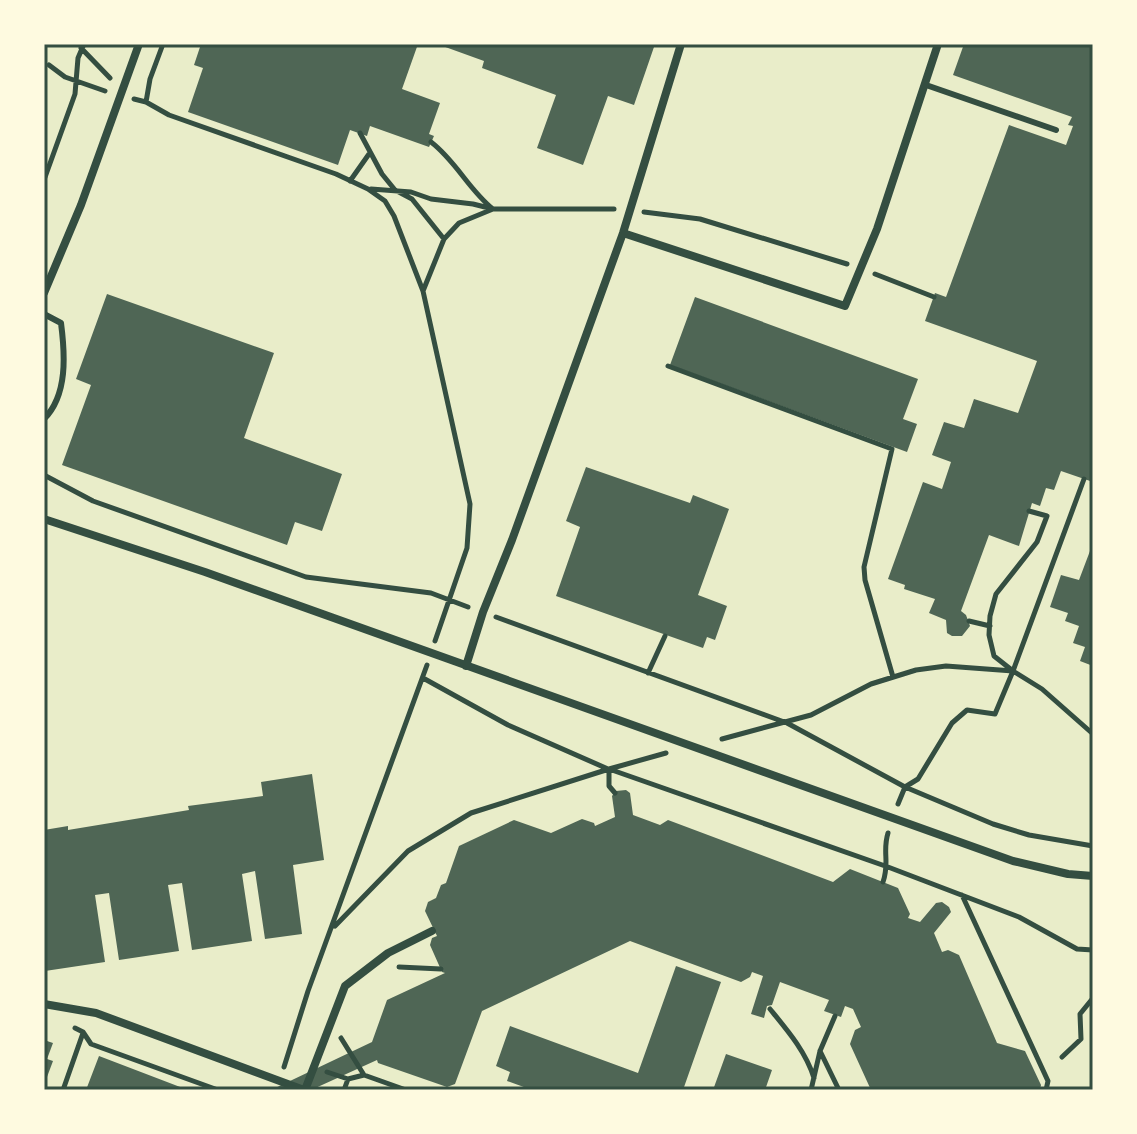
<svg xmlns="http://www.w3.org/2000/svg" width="1137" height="1134" viewBox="0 0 1137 1134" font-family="Quicksand,sans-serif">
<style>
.building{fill:#4f6655}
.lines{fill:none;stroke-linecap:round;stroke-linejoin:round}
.path{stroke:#344e41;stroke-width:5}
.service{stroke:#344e41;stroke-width:6}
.minor{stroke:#344e41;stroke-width:8}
.neatline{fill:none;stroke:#344e41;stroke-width:3}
</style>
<rect width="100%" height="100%" fill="#e9edc9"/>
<path class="building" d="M201 44H418L402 89 440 103 429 134 434 136 429 147 370 126 367 136 350 130 338 165 188 112 203 68 194 65Z
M437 44H647L654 47 634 105 608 96 583 165 537 148 556 95 482 68 484 61Z
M964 44H1093V482L1061 471 1054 490 1046 488 1040 506 1032 503 1019 546 989 535 961 611 966 615 970 626 962 636H952L947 633 946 620 929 613 935 599 904 589 905 585 888 579 923 482 942 489 951 462 932 455 944 422 964 428 974 399 1018 413 1037 361 925 321 935 293 946 297 1009 125 1066 145 1073 126 1068 125 1072 117 953 75Z
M107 294 274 353 244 438 342 474 322 531 295 522 287 545 62 465 91 385 76 379Z
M695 297 918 379 903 419 917 424 907 452 670 365Z
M586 467 690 503 693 495 729 509 698 595 727 606 715 640 707 637 703 648 556 596 580 527 566 521Z
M1093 543V666L1080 661 1085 647 1073 643 1079 626 1065 621 1068 613 1050 607 1061 575 1079 580Z
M312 774 324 860 293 865 302 934 265 939 255 871 242 874 252 941 192 950 182 883 168 885 179 951 119 960 109 893 95 895 105 962 45 971 44 830 68 826V830L189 810 188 806 263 796 261 782Z
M626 790 630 793 633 815 660 825 668 820 833 882 850 869 898 888 910 914 908 918 920 922 936 903 942 902 949 907 951 912 934 933 942 952 948 950 959 955 997 1043 1025 1051 1041 1085 1040 1090H871L850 1044 855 1030 861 1027 853 1009 845 1006 841 1017 824 1011 829 1000 780 982 772 1005 767 1006 764 1018 751 1014 763 976 752 972 750 977 741 982 630 941 482 1011 455 1084 447 1087 378 1063 377 1060 311 1090H271L372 1042 387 1000 445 973 442 972 430 945 432 938 437 936 425 911 428 902 436 898 441 885 446 883 459 846 514 820 551 833 582 819 594 823 595 826 615 817 612 796 616 791Z
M676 966 721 982 683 1090H532L507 1081 510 1072 496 1066 510 1026 638 1073Z
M44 1040 53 1043 47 1059 53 1061 44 1085Z
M726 1054 772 1070 765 1090H713Z
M99 1056 188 1090H86Z"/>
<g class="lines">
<path class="path" d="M81 48 110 78
M49 65 65 77 105 91
M134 99 146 102 169 115 336 174 368 189 385 201 394 216 423 291 470 504 467 548 435 641
M146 102 150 79 163 44
M360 133 382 174 395 190 412 199 444 239
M44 180 75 94 78 58 84 44
M350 181 369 154
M371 189 411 192 431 199 473 204 493 209H614
M644 212 700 219 847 264
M875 274 934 297
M423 291 444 239 459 223 493 209C469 190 456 161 431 142
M668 366 892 449 864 567 865 580 893 677
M44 475 93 501 306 577 431 593 468 607
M496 617 787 723 905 787 993 824 1029 835 1093 846
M969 621 990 626
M1013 671 1084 479
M648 673 665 636
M423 678 508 725 608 769
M722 739 811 715 871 684 916 670 946 666 1013 671 1042 689 1093 734
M666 753 609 769 888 867 1019 917 1077 949 1093 950
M609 769V786L615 793
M898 804 905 787 918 779 952 723 967 710 995 714 1013 671 994 656 989 635 990 616 996 594 1037 542 1047 516 1029 511
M883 882C890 862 882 852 888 833
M962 895 1048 1081 1046 1090
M335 926 408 851 471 813 609 769
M399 967 441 969
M770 1009C788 1031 806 1052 814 1078
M75 1028 83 1032 91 1044 218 1090
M341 1038 364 1075
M820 1051 839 1090
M1062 1057 1081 1039 1080 1014 1093 998
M284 1067 308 991 427 665
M327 1072 348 1079 364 1075 406 1090
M63 1090 83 1033
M344 1090 348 1079
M811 1090 820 1051 835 1016"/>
<path class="service" d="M926 85 1056 130
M44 314 61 323C65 354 68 395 44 419"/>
<path class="minor" d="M623 233 845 306 877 229 938 44
M44 293 81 205 139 44
M44 519 205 572 1013 861 1068 874 1093 876
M466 666 483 612 512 540 623 233 681 44
M44 1004 96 1013 304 1090
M305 1090 345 986 388 953 432 931"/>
</g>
<rect width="1137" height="1134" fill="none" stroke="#fefae0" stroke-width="92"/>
<rect x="46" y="46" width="1045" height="1042" class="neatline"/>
</svg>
